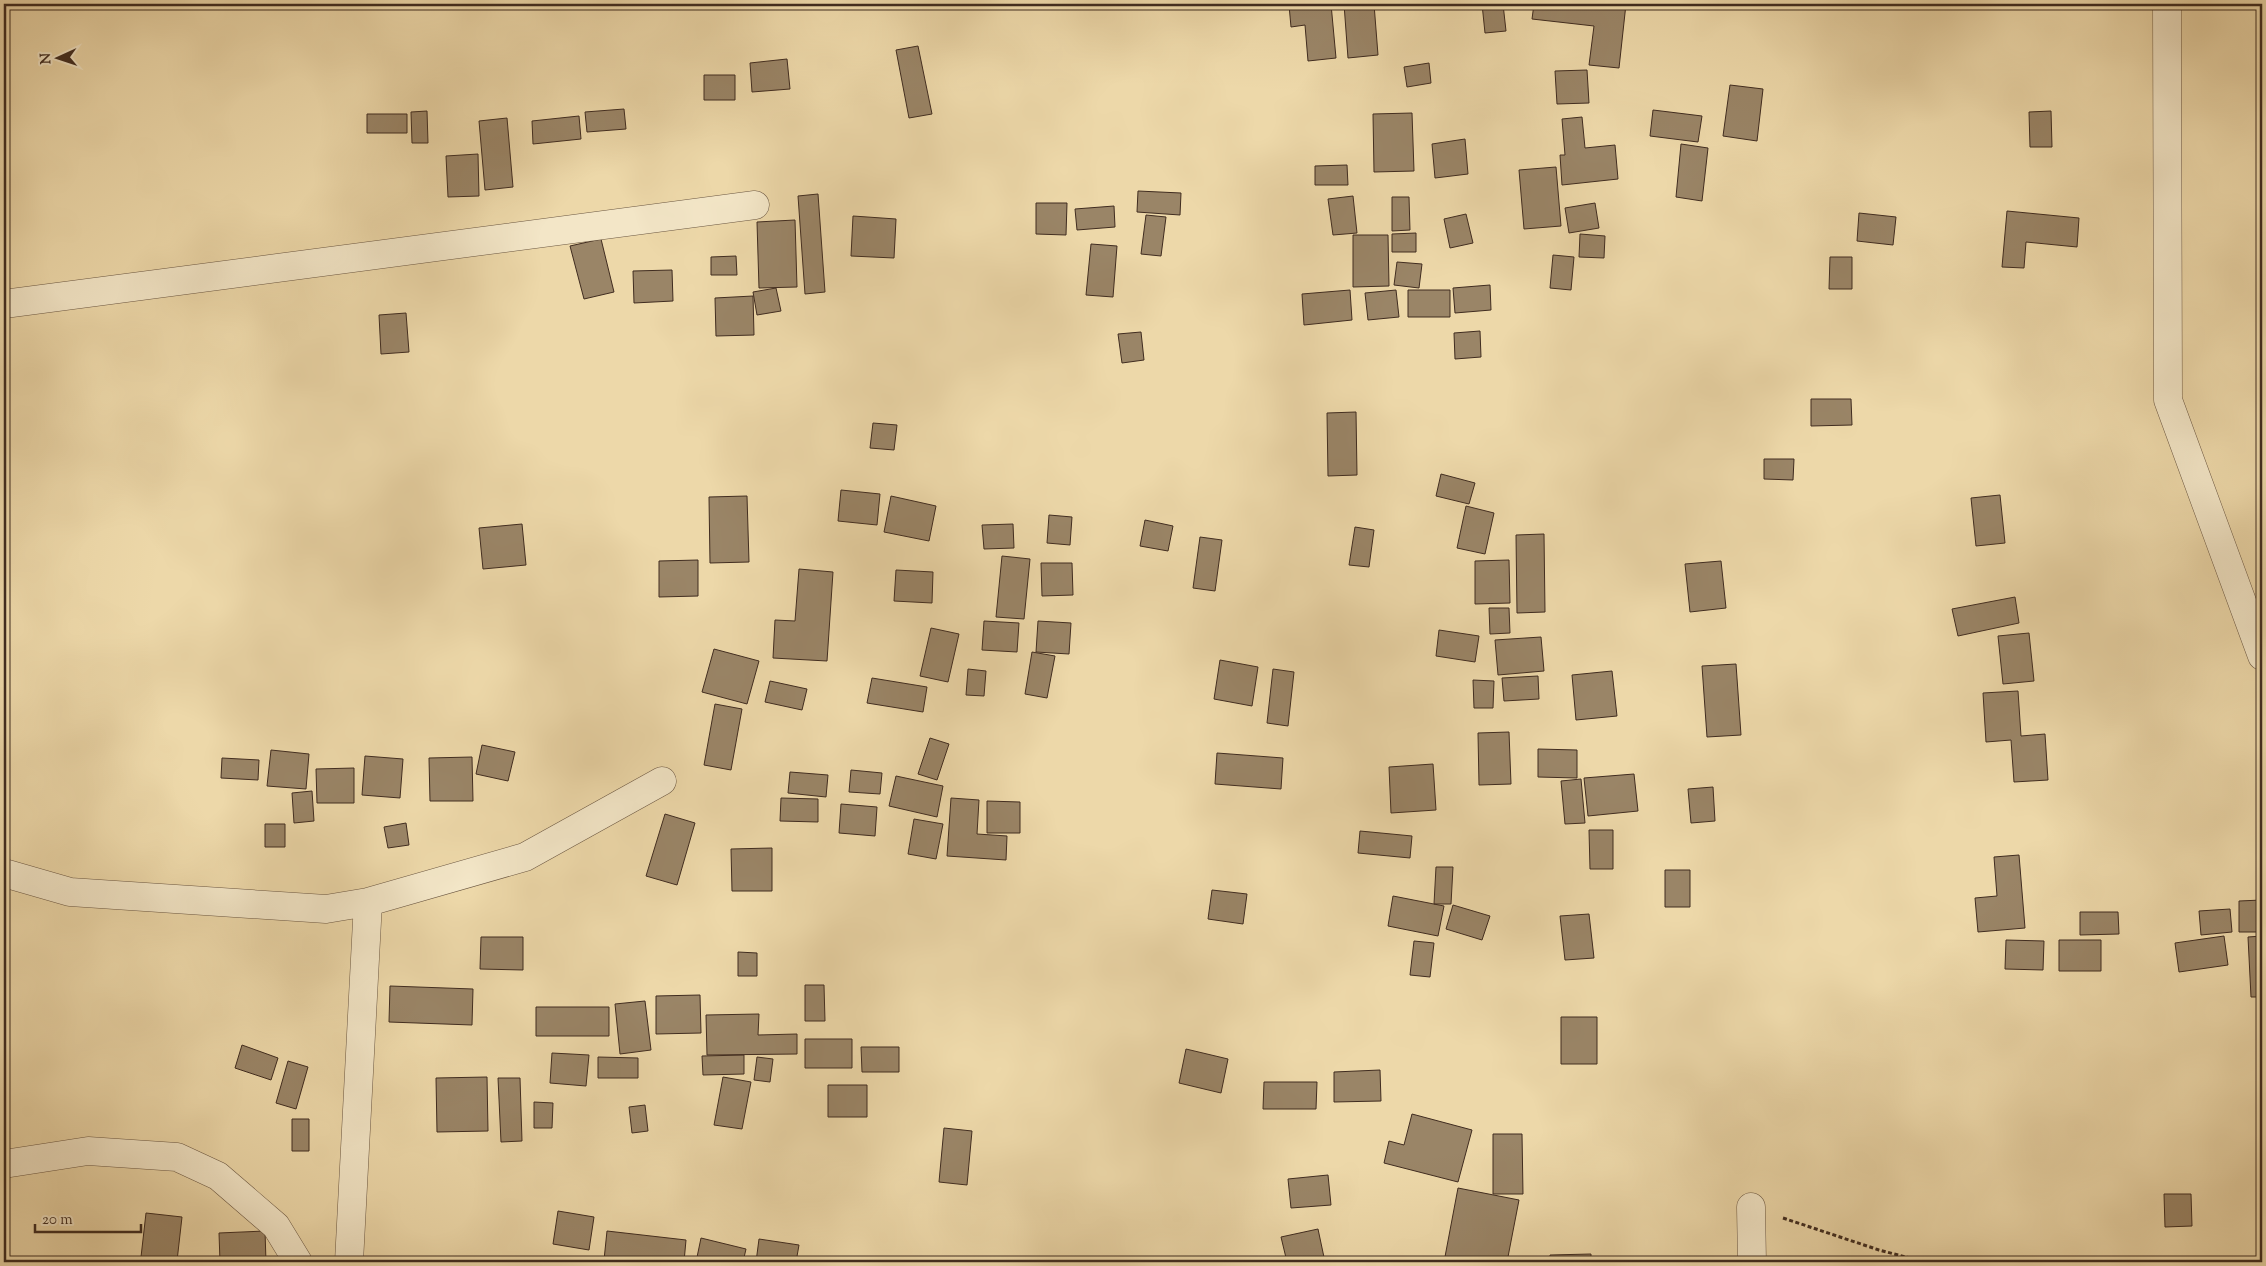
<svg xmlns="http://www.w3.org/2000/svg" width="2266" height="1266" viewBox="0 0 2266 1266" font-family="'Sorts Mill Goudy',serif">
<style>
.building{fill:#9a8567;stroke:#402c20}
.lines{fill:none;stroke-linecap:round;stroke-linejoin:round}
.street-casing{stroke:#6b5742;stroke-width:29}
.path{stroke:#402c20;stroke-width:3;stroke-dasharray:4 2.5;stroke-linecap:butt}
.street{stroke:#f3e6c7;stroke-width:28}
</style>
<rect width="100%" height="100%" fill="#edd8a9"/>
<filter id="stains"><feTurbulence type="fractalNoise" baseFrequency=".004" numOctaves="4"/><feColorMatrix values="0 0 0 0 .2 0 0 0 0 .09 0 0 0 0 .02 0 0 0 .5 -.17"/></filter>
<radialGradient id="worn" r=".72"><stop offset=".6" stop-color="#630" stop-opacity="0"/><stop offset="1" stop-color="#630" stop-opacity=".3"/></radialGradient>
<path class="building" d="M1307 4H1331L1336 58 1308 61 1305 25 1291 27 1289 5Z
M1344 4H1374L1378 55 1348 58Z
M1482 4H1503L1506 31 1485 33Z
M1534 4H1626L1619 68 1589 65 1594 26 1532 19Z
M918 46 932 114 909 118 896 50Z
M787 59 790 89 752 92 750 63Z
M1429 63 1431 83 1407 87 1404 67Z
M1587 70 1589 103 1557 104 1555 71Z
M704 75H735V100H704Z
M1730 85 1763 89 1757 141 1723 136Z
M624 109 626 129 587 132 585 112Z
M1653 110 1702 116 1698 142 1650 136Z
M427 111 428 143H412L411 112Z
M2051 111 2052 147H2030L2029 112Z
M1412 113 1414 171 1374 172 1373 114Z
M367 114H407V133H367Z
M579 116 581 139 533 144 532 121Z
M1582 117 1585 148 1615 145 1618 179 1562 185 1560 155H1565L1562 119Z
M507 118 513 187 485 190 479 121Z
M1465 139 1468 174 1435 178 1432 144Z
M1681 144 1708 148 1702 201 1676 197Z
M478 154 479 196 448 197 446 156Z
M1347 165 1348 185H1315V166Z
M1556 167 1561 226 1524 229 1519 170Z
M1138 191 1181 193 1180 215 1137 212Z
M818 194 825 292 805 294 798 196Z
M1353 196 1357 233 1333 235 1328 199Z
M1392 197H1409L1410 230 1392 231Z
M1036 203H1067L1066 235 1036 234Z
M1595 203 1599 228 1569 233 1565 208Z
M1114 206 1115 227 1077 230 1075 209Z
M2007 211 2079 218 2077 247 2026 242 2024 268 2002 267Z
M1859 213 1896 217 1893 245 1857 241Z
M1466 214 1473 243 1450 248 1444 219Z
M1146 215 1166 217 1161 256 1141 254Z
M853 216 896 219 894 258 851 256Z
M795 220 797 287 759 288 757 222Z
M1416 233V252H1392V234Z
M1580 234 1605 236 1604 258 1579 257Z
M1353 235H1388L1389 286 1353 287Z
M601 239 614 292 584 299 570 246Z
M1091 244 1117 246 1113 297 1086 295Z
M1553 255 1574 257 1571 290 1550 288Z
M736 256 737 275H711V257Z
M1830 257H1852V289H1829Z
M1397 262 1422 264 1419 288 1394 285Z
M672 270 673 301 634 303 633 271Z
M1490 285 1491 310 1455 313 1453 288Z
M776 288 781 311 757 315 753 292Z
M1350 290 1352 320 1304 325 1302 294Z
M1396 290 1399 317 1368 320 1365 293Z
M1408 290H1450V317H1408Z
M753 296 754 335 716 336 715 298Z
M406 313 409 352 381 354 379 315Z
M1480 331 1481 357 1455 359 1454 333Z
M1141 332 1144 360 1122 363 1118 334Z
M1811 399H1851L1852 425 1811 426Z
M1356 412 1357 475 1328 476 1327 413Z
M873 423 897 425 894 450 870 448Z
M1764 459H1794L1793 480 1764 479Z
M1441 474 1475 483 1469 504 1436 496Z
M841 490 880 494 877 525 838 521Z
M2000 495 2005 543 1976 546 1971 498Z
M747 496 749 562 710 563 709 497Z
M891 496 936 506 929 541 884 532Z
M1466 506 1494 513 1485 554 1457 548Z
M1049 515 1072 517 1070 545 1047 543Z
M1145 520 1173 526 1168 551 1140 546Z
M522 524 526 565 483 569 479 528Z
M1013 524 1014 548 984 549 982 525Z
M1355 527 1374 530 1369 567 1349 565Z
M1544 534 1545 612 1517 613 1516 535Z
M1200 537 1222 540 1215 591 1193 588Z
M1002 556 1030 559 1024 619 996 617Z
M698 560V596L659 597V561Z
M1509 560 1510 603 1475 604V561Z
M1721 561 1726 608 1690 612 1685 564Z
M1041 563H1072L1073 595 1042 596Z
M799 569 833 572 827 661 773 658 775 620 795 621Z
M896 570 933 572 932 603 894 601Z
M2015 597 2019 623 1958 636 1952 609Z
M1489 608H1509L1510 633 1490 634Z
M984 621 1019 623 1017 652 982 650Z
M1038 621 1071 623 1069 654 1036 652Z
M931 628 959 634 948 682 920 676Z
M1439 630 1479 636 1475 662 1436 656Z
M2029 633 2034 681 2003 684 1998 636Z
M1541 637 1544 671 1498 675 1495 640Z
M714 649 759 661 747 704 702 692Z
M1032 652 1055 656 1047 698 1025 694Z
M1220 660 1258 667 1252 706 1214 699Z
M1736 664 1741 735 1707 737 1702 666Z
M968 669 986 671 984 696 966 695Z
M1273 669 1294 672 1288 726 1267 723Z
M1612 671 1617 716 1576 720 1572 675Z
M1538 676 1539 699 1504 701 1502 678Z
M872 678 927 687 923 712 867 703Z
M1473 680 1494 681 1493 708H1474Z
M770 681 807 689 802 710 765 702Z
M2018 691 2021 736 2045 734 2048 780 2014 782 2011 740 1986 742 1983 693Z
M715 704 742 709 731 770 704 765Z
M1509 732 1511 784 1479 785 1478 733Z
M930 738 949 744 937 780 918 774Z
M482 745 515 752 508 781 476 774Z
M1538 749 1577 750V778L1538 777Z
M271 750 309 754 306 789 267 786Z
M1217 753 1283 758 1281 789 1215 784Z
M365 756 403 759 400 798 362 795Z
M472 757 473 801H430L429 758Z
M222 758 259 760 258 780 221 778Z
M1433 764 1436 810 1391 813 1389 767Z
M354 768V803H317L316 769Z
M851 770 882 773 880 794 849 792Z
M790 772 828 775 826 797 788 793Z
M1634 774 1638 811 1588 816 1584 778Z
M896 776 943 786 937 817 889 806Z
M1581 779 1585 823 1565 824 1561 781Z
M1713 787 1715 821 1691 823 1688 789Z
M312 791 314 821 294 823 292 793Z
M781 798 818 799V822L780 821Z
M951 798 979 800 977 834 1007 836 1006 860 947 856Z
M987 801 1020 802V833H987Z
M841 804 877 807 875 836 839 833Z
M665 814 695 823 677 885 646 876Z
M914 819 943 824 936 859 908 854Z
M406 823 409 845 388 848 384 827Z
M265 824H285V847H265Z
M1589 830H1613V869H1590Z
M1360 831 1412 836 1410 858 1358 853Z
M772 848V891H732L731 849Z
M2019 855 2025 928 1978 932 1975 898 1997 896 1994 857Z
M1436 867H1453L1451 904H1434Z
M1665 870H1690V907H1665Z
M1212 890 1247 894 1243 924 1208 919Z
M1393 896 1444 906 1438 936 1388 926Z
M2262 900V932H2239V901Z
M1453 905 1490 916 1482 940 1446 929Z
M2230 909 2232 932 2201 935 2199 911Z
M2080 912H2118L2119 934 2080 935Z
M1589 914 1594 958 1565 960 1560 916Z
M2224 936 2228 965 2179 972 2175 943Z
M2262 936V997H2251L2248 937Z
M481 937H523V970L480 969Z
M2006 940 2044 941 2043 970 2005 969Z
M2059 940H2101V971H2059Z
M1414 941 1434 943 1430 977 1410 975Z
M738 952 757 953V976H738Z
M805 985H824L825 1021H805Z
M390 986 473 989 472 1025 389 1022Z
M700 995 701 1033 656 1034V996Z
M645 1001 651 1050 620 1054 615 1004Z
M536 1007H609V1036H536Z
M759 1014 758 1035 797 1034V1054L707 1055 706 1015Z
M1561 1017H1597V1064H1561Z
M805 1039H852V1068H805Z
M242 1045 278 1058 271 1080 235 1068Z
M861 1047H899V1072H862Z
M1186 1049 1228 1059 1221 1093 1179 1083Z
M552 1053 589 1055 586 1086 550 1083Z
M744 1055V1074L703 1075 702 1056Z
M598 1057 638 1058V1078H598Z
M757 1057 773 1059 770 1082 754 1080Z
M288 1061 308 1067 296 1109 276 1103Z
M1380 1070 1381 1101 1334 1102V1072Z
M487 1077 488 1131 437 1132 436 1078Z
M723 1077 751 1082 742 1129 714 1125Z
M498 1078H520L522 1141 501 1142Z
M1264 1082H1317L1316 1109H1263Z
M828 1085H867V1117H828Z
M534 1102 553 1103 552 1128H534Z
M645 1105 648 1131 632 1133 629 1107Z
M1412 1114 1472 1130 1458 1182 1384 1163 1389 1141 1404 1145Z
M292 1119H309V1151H292Z
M944 1128 972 1131 967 1185 939 1182Z
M1493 1134H1522L1523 1194H1493Z
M1328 1175 1331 1205 1291 1208 1288 1179Z
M1458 1188 1519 1200 1507 1262H1444Z
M2164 1194H2191L2192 1226 2165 1227Z
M558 1211 594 1217 589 1250 553 1244Z
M146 1213 182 1217 177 1261 141 1257Z
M1318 1229 1325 1262H1287L1281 1237Z
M265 1231 266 1262H220L219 1233Z
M607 1231 686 1240 684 1262 604 1260Z
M701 1238 746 1249 743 1262H696Z
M759 1239 799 1245 796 1262H756Z
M1591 1254V1262H1550V1255Z"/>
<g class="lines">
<defs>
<path id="street" d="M2167 4 2168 400 2262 656
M4 304 755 205
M4 873 70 892 326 909 368 902 525 857 662 781
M4 1164 88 1151 177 1157 218 1176 276 1226 298 1262
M1751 1207 1752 1262
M349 1262 368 902"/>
</defs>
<use href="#street" class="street-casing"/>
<path class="path" d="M1783 1218 1879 1250 1925 1262"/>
<use href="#street" class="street"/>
</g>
<rect width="2266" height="1266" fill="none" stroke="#edd8a9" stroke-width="20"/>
<rect x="5" y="5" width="2256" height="1256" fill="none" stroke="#402c20" stroke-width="2.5"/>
<rect x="10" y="10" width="2246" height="1246" fill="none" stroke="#402c20"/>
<g transform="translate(58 58) rotate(267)" stroke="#f3e6c7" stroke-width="4" paint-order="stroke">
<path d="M0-4L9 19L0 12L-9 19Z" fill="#402c20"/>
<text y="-8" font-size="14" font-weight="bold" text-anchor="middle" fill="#402c20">N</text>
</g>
<path d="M35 1224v8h106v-8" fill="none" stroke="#402c20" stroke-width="2.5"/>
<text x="42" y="1224" font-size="15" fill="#402c20" stroke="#f3e6c7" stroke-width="4" paint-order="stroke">20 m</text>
<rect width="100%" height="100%" filter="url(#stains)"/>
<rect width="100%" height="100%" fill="url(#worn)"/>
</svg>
